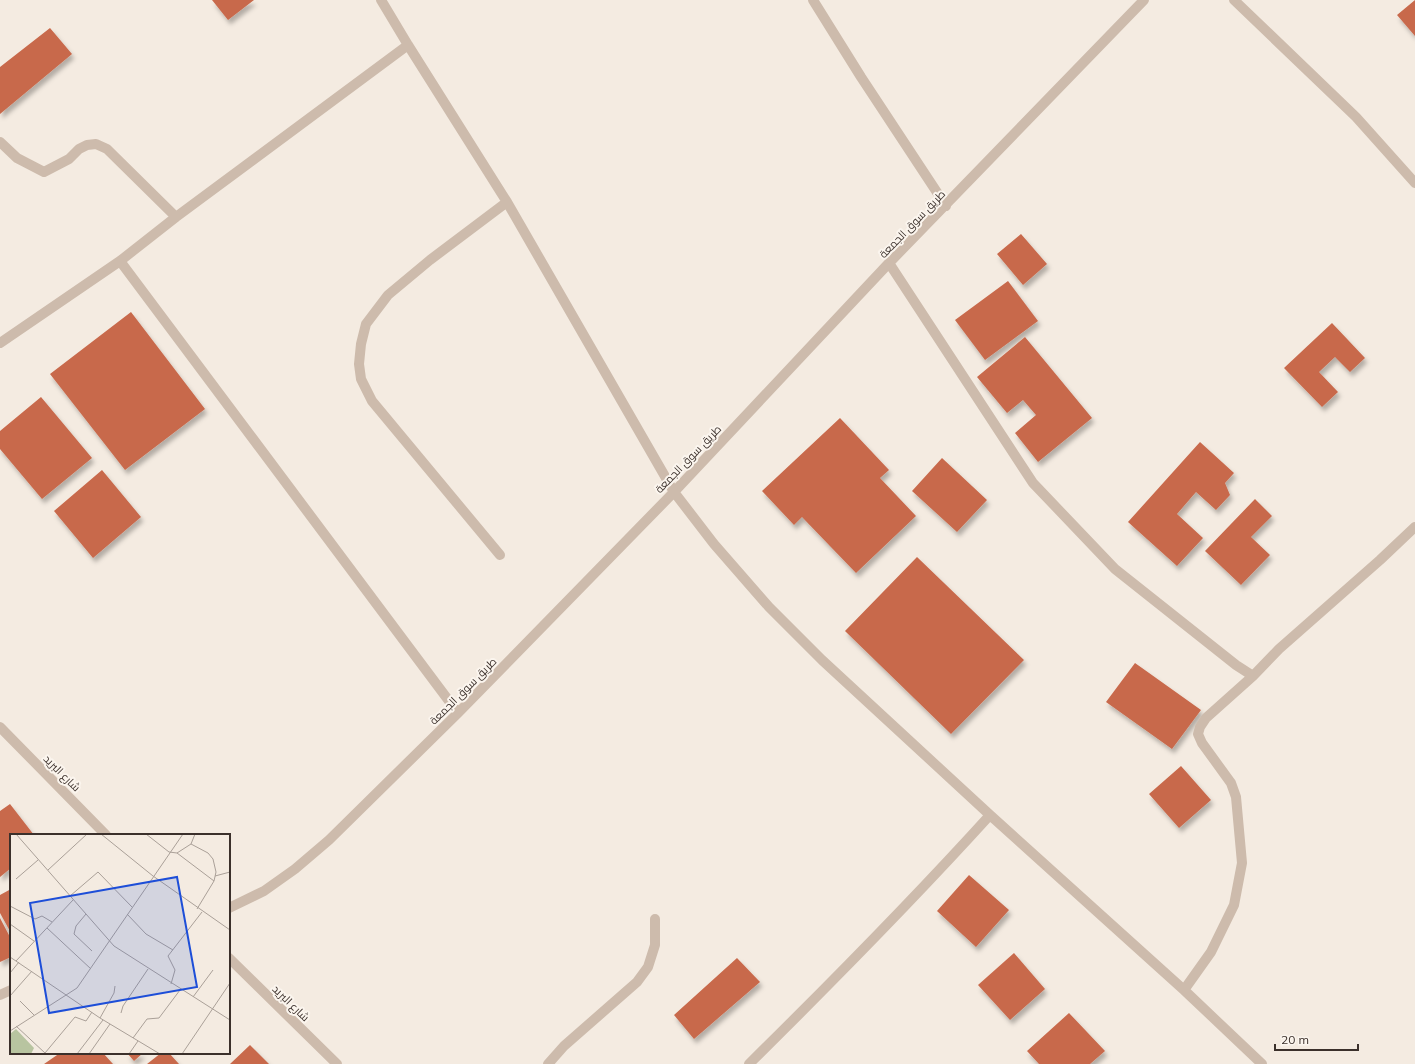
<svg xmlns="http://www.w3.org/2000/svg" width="1415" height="1064" viewBox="0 0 1415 1064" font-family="Mulish,Cairo,sans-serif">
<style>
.building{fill:#c8694b;filter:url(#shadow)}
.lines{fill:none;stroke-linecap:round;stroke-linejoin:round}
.minor{stroke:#cdbbac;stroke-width:10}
.labels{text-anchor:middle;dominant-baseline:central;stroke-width:4;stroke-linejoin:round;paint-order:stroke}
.street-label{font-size:11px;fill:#3b302b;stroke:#fbf5ee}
.inset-road{fill:none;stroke:#aaa098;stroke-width:1}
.view{fill:#1d4ed8;fill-opacity:0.15;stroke:#1d4ed8;stroke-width:2}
.inset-edge{fill:none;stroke:#3b302b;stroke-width:2}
</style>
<defs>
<filter id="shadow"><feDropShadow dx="2.5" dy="4.5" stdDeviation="2" flood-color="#0004"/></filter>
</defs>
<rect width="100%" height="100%" fill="#f4ebe1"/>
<path class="building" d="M212 0H254L228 20Z
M1415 0V36L1397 15Z
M50 28 72 54 0 114V67Z
M1021 234 1047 264 1023 285 997 254Z
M1008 281 1038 321 985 360 955 320Z
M131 312 205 409 125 470 50 374Z
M1332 323 1365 358 1350 372 1335 357 1319 372 1338 392 1322 407 1284 368Z
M1025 337 1092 418 1038 462 1015 433 1036 415 1023 400 1007 413 977 377Z
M41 397 92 458 42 499 0 449V431Z
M840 418 889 470 880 478 916 516 856 573 802 517 794 525 762 491Z
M1200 442 1234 473 1225 483 1230 495 1216 510 1196 492 1177 514 1203 538 1177 566 1128 522Z
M942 458 987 500 957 532 912 491Z
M102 470 141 517 93 558 54 511Z
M1255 499 1272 516 1251 537 1270 555 1241 585 1205 551Z
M917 557 1024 660 951 734 845 631Z
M1135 663 1201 710 1172 749 1106 702Z
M1181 766 1211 800 1179 828 1149 794Z
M10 804 34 835H11V868L0 877V811Z
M969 875 1009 910 976 947 937 911Z
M11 889V933L0 913V895Z
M0 918 11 939V957L0 962Z
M1014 953 1045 989 1010 1020 978 985Z
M737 958 760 982 694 1039 674 1015Z
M1069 1013 1105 1051 1090 1064H1039L1027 1051Z
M250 1045 269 1064H230Z
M60 1053H103L113 1064H44Z
M127 1053H143L134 1061Z
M161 1053H169L179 1064H147Z"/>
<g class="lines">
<path class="minor" d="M381 0 408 45 507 202 674 492 714 544 769 607 822 660 990 815 1184 990 1262 1064
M813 0 861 77 946 206
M1234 0 1356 117 1415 183
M0 142 17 158 44 172 69 159 79 149 87 145 96 144 107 149 176 217
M120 261 458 713
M889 263 1033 483 1115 569 1236 665 1253 676
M0 343 120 261 176 217 408 45
M500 555 372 401 361 379 359 364 361 344 366 324 388 295 430 260 507 202
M0 727 106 835
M229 908 264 891 295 869 329 840 458 713 674 492 889 263 1144 0
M229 958 337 1064
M1184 990 1211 952 1234 905 1242 863 1236 797 1231 783 1202 743 1198 734 1200 727 1206 718 1253 676 1279 649 1380 560 1415 527
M0 995 11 990
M548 1064 564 1046 637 982 648 967 655 945V919
M749 1064C831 983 912 901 990 815"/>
</g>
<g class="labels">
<g class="street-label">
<text transform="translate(912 224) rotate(-46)">طريق سوق الجمعة</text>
<text transform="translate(688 459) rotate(-46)">طريق سوق الجمعة</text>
<text transform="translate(463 691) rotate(-45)">طريق سوق الجمعة</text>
<text transform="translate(62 773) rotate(45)">شارع البريد</text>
<text transform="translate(291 1003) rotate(44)">شارع البريد</text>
</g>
</g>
<g transform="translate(10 834)">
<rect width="220" height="220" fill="#f4ebe1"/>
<path d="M6 195 24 214 21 220H0V200Z" fill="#b8c4a0"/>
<path class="inset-road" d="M6 0 104 112 220 186M91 0 143 42 220 96M136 0 159 18 167 19 181 10M185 0 181 10 198 19 203 25 206 38 204 47 187 75M167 19 204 47M38 36 77 0M205 42 220 38M6 45 28 26M60 62 88 38 122 73M0 72 25 85 32 82 42 88M76 80 66 92 64 100 82 117M117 80 136 100 163 116M0 90 24 107M37 94 81 135M0 123 90 184 150 220M6 127 63 66M0 139 9 128M161 150 165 136 158 122 192 78M0 162 22 137M183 163 203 136M10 167 24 181M111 179 113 172 138 135M90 184 104 159 105 152M6 192 35 219 65 183 76 187 82 178M0 197 67 154 173 0M123 204 137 185 149 184 170 156M67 220 93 186M79 220 100 190M119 220 128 207M172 220 220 149"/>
<path class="view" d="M167 43 187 153 39 179 20 69Z"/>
<rect width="220" height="220" class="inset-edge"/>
</g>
<path d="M1275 1044v6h83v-6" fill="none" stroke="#3b302b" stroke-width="2"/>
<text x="1281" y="1044" font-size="12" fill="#3b302b" stroke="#fbf5ee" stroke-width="3" paint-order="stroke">20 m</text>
</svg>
